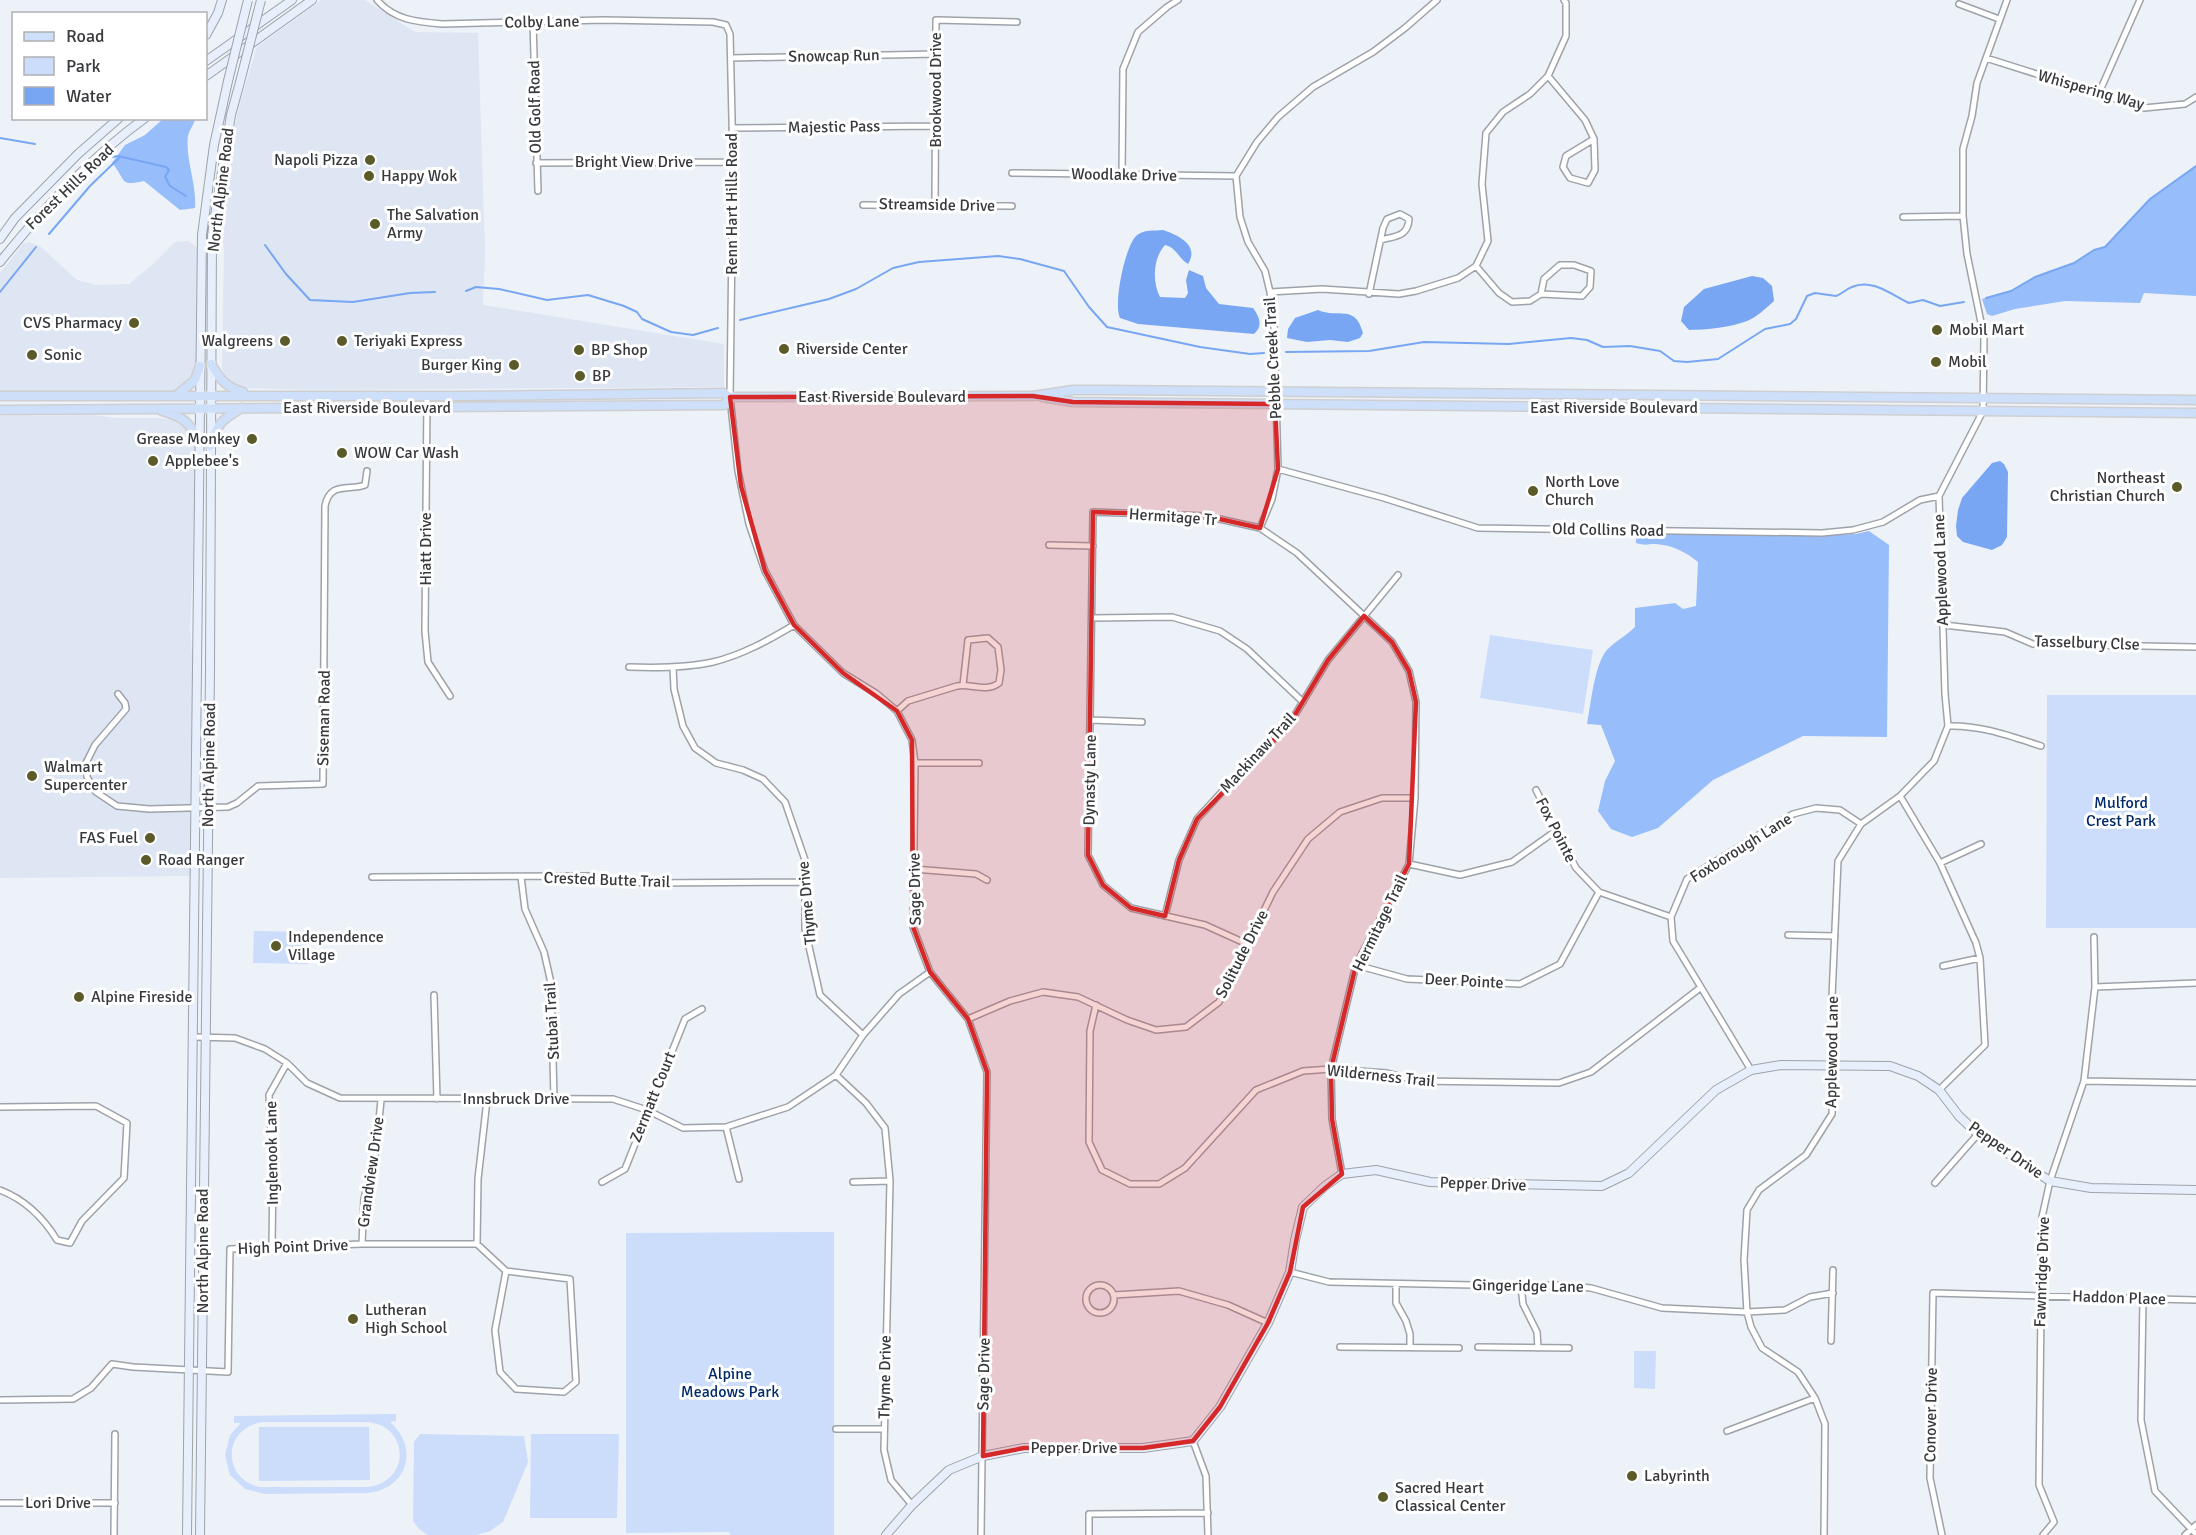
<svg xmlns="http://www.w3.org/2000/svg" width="2196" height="1535" viewBox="0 0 2196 1535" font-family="Signika,sans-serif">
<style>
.built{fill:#dee5f3}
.green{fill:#cbddfb;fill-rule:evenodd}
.forest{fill:#97bdfb}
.water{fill:#78a6f2}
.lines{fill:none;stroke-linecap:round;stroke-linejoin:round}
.stream{stroke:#78a6f2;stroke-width:2}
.street-casing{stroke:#9ea2a9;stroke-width:8}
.secondary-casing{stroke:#9ea2a9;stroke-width:10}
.primary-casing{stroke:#cfcfd0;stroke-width:11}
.street{stroke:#fff;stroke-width:5}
.secondary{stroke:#e7effd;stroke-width:8}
.primary{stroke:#cedffa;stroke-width:8}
.secondary-bridge-casing{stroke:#9ea2a9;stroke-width:10;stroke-linecap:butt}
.secondary-bridge{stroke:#e7effd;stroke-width:8}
.marked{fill:#d62828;fill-opacity:0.2;stroke:#d62828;stroke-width:4.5;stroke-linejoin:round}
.poi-dot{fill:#5a5b28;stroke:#fff;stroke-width:2}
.labels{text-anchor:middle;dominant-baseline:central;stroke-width:6;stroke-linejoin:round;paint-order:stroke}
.street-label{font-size:16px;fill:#37393c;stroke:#fff}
.poi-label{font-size:16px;fill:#37393c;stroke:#fff;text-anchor:start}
.park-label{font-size:16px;fill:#022a6b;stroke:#fff}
</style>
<rect width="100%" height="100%" fill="#edf2f9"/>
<path class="built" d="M321 0H365L415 32 478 33 485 251 483 305 724 344V387L310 390 243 388 229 383 223 375 222 366 224 250 221 222 229 154 240 102 257 47Z
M189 241 197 248 196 367 192 381 175 392 166 393H0V273L23 244 29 242 41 247 77 280 97 285 129 284 152 265 175 242Z
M92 415 116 418H159L180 421 190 430 195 443V516L190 629 193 670 191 876 0 878V416Z"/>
<path class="green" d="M1490 635 1593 650 1583 714 1480 698Z
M2047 695H2196V928H2046Z
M254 931 309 932 308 964 253 963Z
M834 1232V1535H730L729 1532 626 1533V1233Z
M1634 1351H1656L1655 1389 1634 1388Z
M396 1414V1421L390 1422C420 1448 407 1489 368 1493L265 1494 245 1489 230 1475 225 1455 230 1435 241 1423H234V1416ZM367 1422C410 1425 411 1482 368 1487H259C220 1477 224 1426 264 1422Z
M259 1427H369L370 1480 259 1481Z
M420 1434 524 1436 528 1462 503 1522 490 1531 476 1535H428L419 1529 413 1521 414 1442Z
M531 1434H619L617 1518H530Z"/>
<path class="forest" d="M163 119H195C194 125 189 130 188 136 185 158 197 185 195 208L180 210 144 181C118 187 127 180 112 163L125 145 145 135Z
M2196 166V296L2144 293 2140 303 2065 301 2015 309 1992 316 1987 314 1982 299 2011 291 2035 277 2070 265 2094 250 2106 246 2150 199Z
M1869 531 1889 545 1887 737 1803 736 1713 780 1658 828 1632 837 1611 829 1598 811 1605 781 1615 761 1601 725 1587 724C1591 704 1594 667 1606 651 1614 642 1626 636 1635 627V608L1675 603 1683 609 1696 606 1698 562C1686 552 1672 545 1656 544 1647 544 1646 546 1636 543V533L1809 536 1856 534Z"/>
<path class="water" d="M1163 230C1178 235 1200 245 1188 264 1178 258 1177 248 1165 245 1153 258 1152 282 1160 297L1185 298 1188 293 1186 280 1189 270 1203 276 1206 288 1219 304 1253 308C1260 318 1263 326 1254 334L1138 324 1120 318C1113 304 1125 247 1136 236 1144 229 1154 231 1163 230Z
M1752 276 1763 278 1772 286 1774 301C1766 308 1757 317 1747 321 1732 327 1706 330 1689 330L1681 321 1684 307 1704 289Z
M1318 310C1338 319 1355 303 1363 333L1360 338 1348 342 1330 340 1307 342 1287 338 1288 329 1295 318Z
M2000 461 2004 464 2008 472 2007 537 2002 545 1992 550 1963 542 1957 536 1956 526 1958 510 1962 498 1992 463Z"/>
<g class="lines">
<path class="stream" d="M0 138 35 144
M113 157 118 156 166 167 169 170 165 177 170 186 186 196
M49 234 90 186 120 157
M265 245 286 274 310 300 353 302 410 293 435 292
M466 291 476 287 499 289 547 300 588 295 624 306 637 312 642 319 671 332 693 335 718 328
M0 292 36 247
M1986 298 2011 291 2035 277 2074 263 2094 250 2105 247 2150 199 2196 166
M740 320 829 299 856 289 893 268 919 262 998 256 1020 259 1064 271 1089 307 1107 327 1200 347 1250 354 1264 353
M1286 352 1369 351 1424 342 1509 344 1571 338 1587 340 1603 347 1630 346 1660 351 1674 361 1687 362 1718 359 1765 329 1790 324 1796 319 1807 296 1815 293 1836 296C1842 294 1846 289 1852 287 1872 278 1892 295 1909 303L1923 300 1940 306 1964 302"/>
<defs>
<path id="street" d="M377 0C394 20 417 22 442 24L604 20 713 22 726 25 730 34 733 162 730 397 738 471 749 524 765 571 794 625 843 673 877 694 897 711 912 740 915 763 913 927 930 972 968 1019 987 1072 981 1535
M1959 4 1999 19
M533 22 538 191
M731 58 936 54
M1986 58 2144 108 2185 104 2196 97
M1548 76 1585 120 1594 139 1595 170 1588 183 1570 178 1563 167 1566 156 1594 139
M2099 93 2140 0
M732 128 936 126
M536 163 733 162
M1012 173 1236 176
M1122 175 1123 69 1138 32 1167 7 1178 0
M863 205 1012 206
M935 205 936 20 1017 22
M1903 217 1963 216
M1476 266 1499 293 1512 302 1530 301 1541 294 1582 296 1590 287 1591 271 1574 265H1560L1544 279 1541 294
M1270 292 1322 289 1399 294 1416 291 1458 278 1476 266 1488 241 1482 184 1486 133 1503 112 1530 94 1548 76 1566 36V3L1564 0
M1369 294 1383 228 1387 219 1400 214 1409 219C1408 237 1395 236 1381 240
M427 396 425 631 428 662 450 696
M1278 469 1384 498 1478 528 1822 533 1853 530 1883 522 1920 500 1939 496
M1260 528 1272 499 1278 469 1274 325 1270 292 1265 271 1248 242 1240 217 1236 176 1257 142 1278 117 1313 87 1373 52 1405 28 1437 0
M1049 545 1093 546
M1092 618 1172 617 1220 631 1247 649 1303 702
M1944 625 2005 632 2033 644 2196 647
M629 667C657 668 686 668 713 662 742 655 769 640 794 625
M673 667 674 689 683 726 695 748 716 763 743 770 763 779 785 802 805 860V929L820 995 863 1035
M118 694 125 703 126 709 95 745 86 763 87 777 96 792 117 806 149 809 228 807 237 803 258 786 323 784 325 506C330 481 349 491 365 485L367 471
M897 711 908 701 957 686C970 683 986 693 999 683L1001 670 998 647 988 638 968 640 963 685
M1091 720 1142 722
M1948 726C1981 725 2010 736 2041 746
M915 763H979
M1536 790 1576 868 1599 892 1671 917
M1900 796 1940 863 1976 943 1980 958 1985 1045 1939 1090
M1940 863 1981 844
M1409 864 1460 875 1512 862 1557 830
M914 869 976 874 987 880
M372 877 588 876 644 883 805 882
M521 877 525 909 544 952 551 983 554 1098
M1165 916 1179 860 1197 819 1231 782 1290 723 1328 660 1398 575
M1788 935 1835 936
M1247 944 1205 925 1131 908 1103 885 1088 855 1093 512 1206 516 1260 528 1297 553 1392 642 1409 671 1416 702 1415 798 1409 864 1356 965 1331 1069 1332 1119 1342 1174
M1356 965 1407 979 1520 984 1560 964 1599 892
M1943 966 1980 958
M2095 987 2196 983
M434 995 437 1099
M1096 1005 1090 1031 1089 1142 1102 1170 1130 1184H1159L1185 1168 1256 1090 1303 1071 1331 1069 1387 1073 1418 1081 1559 1083 1591 1072 1700 988
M968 1019 1010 1001 1043 992 1078 997 1127 1020 1156 1030 1186 1027 1219 1002 1273 892 1308 839 1340 812 1382 798H1415
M194 1037 235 1038 265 1049 287 1063 307 1083 340 1098 613 1099 647 1110 683 1128 726 1127 788 1107 836 1075
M1751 1070 1673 941 1671 917 1687 879 1793 814 1816 808 1840 810 1861 824
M2084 1081 2196 1083
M0 1107 96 1106 127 1123 124 1178 82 1221 70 1243 57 1240C43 1217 26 1200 0 1190
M726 1127 739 1179
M602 1182 625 1169 685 1019 702 1009
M853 1182 890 1181
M1935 1183 1978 1134
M362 1244 364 1199 376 1151 381 1100
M477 1244 478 1179 487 1100
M272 1247 273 1169 269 1095 287 1063
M506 1271 570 1279 576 1382 564 1392 516 1389 500 1372 495 1330Z
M1290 1272 1329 1282 1521 1286 1556 1285 1591 1288 1662 1308 1747 1312 1785 1310 1810 1297 1833 1293
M1396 1284V1303L1406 1321 1410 1334V1347
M1086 1299a14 14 0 1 1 28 0a14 14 0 1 1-28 0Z
M1521 1286 1523 1304 1537 1332 1538 1348
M1114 1295 1179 1291 1228 1305 1268 1323
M2143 1299 2141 1420 2155 1491 2196 1534
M1831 1341 1833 1270
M1340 1347 1459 1348
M1478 1347 1569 1348
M0 1400 73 1399 91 1388 112 1364 133 1367 228 1372 230 1249 362 1244H477L506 1271
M836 1429H884
M1727 1431 1815 1398
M1193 1441 1206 1476 1208 1535
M0 1503H115
M912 1505 891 1480 884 1450 890 1181 885 1128 866 1103 836 1075 863 1035 899 994 930 972
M114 1535 115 1434
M1089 1535V1514L1208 1513
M1824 1535 1825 1424 1815 1398 1798 1372 1762 1348 1751 1327 1747 1312 1744 1260 1747 1210 1759 1190 1806 1155 1832 1114 1834 1067 1832 997 1838 861 1861 824 1900 796 1934 761 1948 726 1945 694 1939 496 1983 411 1984 337 1967 254 1963 216V149L1972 116 1977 83 2007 0
M1942 1535 1930 1478 1933 1293 2196 1300
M2043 1535 2054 1522 2039 1485 2042 1217 2050 1181 2084 1081 2095 987 2094 937
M2185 1535 2196 1525"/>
<path id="secondary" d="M206 35 218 13 222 0
M206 61 292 0
M206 76 312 0
M0 239 15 218 78 154 119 118
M0 262C42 210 90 158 145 118
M187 1535 202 235 214 145 228 81
M200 1535 210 671 212 235 231 115 240 82
M886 1535 912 1505 949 1470 983 1456 1024 1448H1143L1193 1441 1220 1407 1268 1323 1290 1272 1295 1240 1303 1207 1325 1186 1342 1174 1376 1170 1430 1182 1602 1186 1629 1173 1716 1090 1751 1070 1781 1065 1890 1066 1918 1076 1939 1090 1959 1116 1978 1134 2050 1181 2091 1188 2196 1190"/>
<path id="primary" d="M211 364C220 379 225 387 243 392
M177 395 195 380 200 366
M0 396H458L723 393 730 397 1033 396 1073 390H1109L2196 400
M1042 397 1073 402 2196 413
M0 410 724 405 730 397
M162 411C183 417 188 421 199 440
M210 446C218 423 221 420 242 408"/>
</defs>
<use href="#street" class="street-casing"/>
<use href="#secondary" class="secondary-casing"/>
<use href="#primary" class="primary-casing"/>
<use href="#street" class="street"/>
<use href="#secondary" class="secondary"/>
<use href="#primary" class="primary"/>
<defs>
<path id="secondary-bridge" d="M228 81 248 0
M240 82 261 0"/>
</defs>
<use href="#secondary-bridge" class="secondary-bridge-casing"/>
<use href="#secondary-bridge" class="secondary-bridge"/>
</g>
<path class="marked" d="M1033 396 1073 402 1275 404 1278 469 1260 528 1206 516 1093 512 1088 855 1103 885 1131 908 1165 916 1179 860 1197 819 1290 723 1328 660 1364 616 1392 642 1409 671 1416 702 1409 864 1356 965 1331 1069 1332 1119 1342 1174 1303 1207 1290 1272 1268 1323 1220 1407 1193 1441 1143 1448H1024L983 1456 987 1072 968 1019 930 972 913 927 912 740 897 711 843 673 794 625 765 571 741 486 730 397Z"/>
<g class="poi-dot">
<circle cx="370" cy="160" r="6"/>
<circle cx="369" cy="176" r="6"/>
<circle cx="375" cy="224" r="6"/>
<circle cx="134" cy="323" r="6"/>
<circle cx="1937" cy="330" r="6"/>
<circle cx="285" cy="341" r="6"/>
<circle cx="342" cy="341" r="6"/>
<circle cx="784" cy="349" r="6"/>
<circle cx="579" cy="350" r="6"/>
<circle cx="32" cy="355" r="6"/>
<circle cx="1936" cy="362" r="6"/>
<circle cx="514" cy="365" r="6"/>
<circle cx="580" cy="376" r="6"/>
<circle cx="252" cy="439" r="6"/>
<circle cx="342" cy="453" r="6"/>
<circle cx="153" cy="461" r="6"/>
<circle cx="2177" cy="487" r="6"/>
<circle cx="1533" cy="491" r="6"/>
<circle cx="32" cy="776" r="6"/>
<circle cx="150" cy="838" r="6"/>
<circle cx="146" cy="860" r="6"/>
<circle cx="276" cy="946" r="6"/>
<circle cx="79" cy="997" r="6"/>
<circle cx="353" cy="1319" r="6"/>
<circle cx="1632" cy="1476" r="6"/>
<circle cx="1383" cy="1497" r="6"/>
</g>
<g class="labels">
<g class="street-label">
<text transform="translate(542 22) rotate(-1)">Colby Lane</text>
<text transform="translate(834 56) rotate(-1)">Snowcap Run</text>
<text transform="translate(936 90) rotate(-90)">Brookwood Drive</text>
<text transform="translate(2091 90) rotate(16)">Whispering Way</text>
<text transform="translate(535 107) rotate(-91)">Old Golf Road</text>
<text transform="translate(834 127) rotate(-1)">Majestic Pass</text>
<text x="634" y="162">Bright View Drive</text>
<text transform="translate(1124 175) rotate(1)">Woodlake Drive</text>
<text transform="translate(70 187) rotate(-44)">Forest Hills Road</text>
<text transform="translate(221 190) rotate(-83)">North Alpine Road</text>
<text transform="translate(732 204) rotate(-90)">Renn Hart Hills Road</text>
<text transform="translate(937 205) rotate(1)">Streamside Drive</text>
<text transform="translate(1273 358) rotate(-93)">Pebble Creek Trail</text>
<text x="882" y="397">East Riverside Boulevard</text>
<text x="367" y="408">East Riverside Boulevard</text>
<text x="1614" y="408">East Riverside Boulevard</text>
<text transform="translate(1173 517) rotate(4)">Hermitage Tr</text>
<text transform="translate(1608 530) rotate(1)">Old Collins Road</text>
<text transform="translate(426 549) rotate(-90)">Hiatt Drive</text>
<text transform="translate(1941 570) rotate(-92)">Applewood Lane</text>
<text transform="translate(2087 643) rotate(2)">Tasselbury Clse</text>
<text transform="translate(324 718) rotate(-89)">Siseman Road</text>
<text transform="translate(1258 753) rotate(-47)">Mackinaw Trail</text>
<text transform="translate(209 765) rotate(-89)">North Alpine Road</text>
<text transform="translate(1090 780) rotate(-89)">Dynasty Lane</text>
<text transform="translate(1556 830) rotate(63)">Fox Pointe</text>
<text transform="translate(1741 848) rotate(-32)">Foxborough Lane</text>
<text transform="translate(607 880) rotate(2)">Crested Butte Trail</text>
<text transform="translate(915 889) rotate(-91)">Sage Drive</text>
<text transform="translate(807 903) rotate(-95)">Thyme Drive</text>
<text transform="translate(1380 923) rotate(-64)">Hermitage Trail</text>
<text transform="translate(1242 954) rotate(-63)">Solitude Drive</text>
<text transform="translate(1464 981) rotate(3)">Deer Pointe</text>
<text transform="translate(552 1021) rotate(-93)">Stubai Trail</text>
<text transform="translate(1832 1052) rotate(-89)">Applewood Lane</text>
<text transform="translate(1381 1076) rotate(6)">Wilderness Trail</text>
<text transform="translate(653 1097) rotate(-68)">Zermatt Court</text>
<text x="516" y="1099">Innsbruck Drive</text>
<text transform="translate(2006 1150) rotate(35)">Pepper Drive</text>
<text transform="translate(272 1153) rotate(-91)">Inglenook Lane</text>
<text transform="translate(371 1172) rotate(-82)">Grandview Drive</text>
<text transform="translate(1483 1184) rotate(2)">Pepper Drive</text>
<text transform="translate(293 1247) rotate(-2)">High Point Drive</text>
<text transform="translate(203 1251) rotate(-90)">North Alpine Road</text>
<text transform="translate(2042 1272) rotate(-88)">Fawnridge Drive</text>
<text transform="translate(1528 1286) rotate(1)">Gingeridge Lane</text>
<text transform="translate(2119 1298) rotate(2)">Haddon Place</text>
<text transform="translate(984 1374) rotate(-89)">Sage Drive</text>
<text transform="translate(885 1377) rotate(-89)">Thyme Drive</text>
<text transform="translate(1931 1415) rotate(-89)">Conover Drive</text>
<text x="1074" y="1448">Pepper Drive</text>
<text x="58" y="1503">Lori Drive</text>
</g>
<g class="poi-label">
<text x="358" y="160" text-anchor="end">Napoli Pizza</text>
<text x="381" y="176">Happy Wok</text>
<text x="387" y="215">The Salvation<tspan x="387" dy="18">Army</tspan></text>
<text x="122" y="323" text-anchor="end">CVS Pharmacy</text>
<text x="1949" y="330">Mobil Mart</text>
<text x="273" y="341" text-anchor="end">Walgreens</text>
<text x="354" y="341">Teriyaki Express</text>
<text x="796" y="349">Riverside Center</text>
<text x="591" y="350">BP Shop</text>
<text x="44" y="355">Sonic</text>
<text x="1948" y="362">Mobil</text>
<text x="502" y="365" text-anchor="end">Burger King</text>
<text x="592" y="376">BP</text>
<text x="240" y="439" text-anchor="end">Grease Monkey</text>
<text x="354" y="453">WOW Car Wash</text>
<text x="165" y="461">Applebee's</text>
<text x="2165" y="478" text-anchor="end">Northeast<tspan x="2165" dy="18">Christian Church</tspan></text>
<text x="1545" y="482">North Love<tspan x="1545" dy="18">Church</tspan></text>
<text x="44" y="767">Walmart<tspan x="44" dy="18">Supercenter</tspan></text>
<text x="138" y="838" text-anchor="end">FAS Fuel</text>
<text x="158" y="860">Road Ranger</text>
<text x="288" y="937">Independence<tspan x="288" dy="18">Village</tspan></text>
<text x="91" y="997">Alpine Fireside</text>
<text x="365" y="1310">Lutheran<tspan x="365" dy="18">High School</tspan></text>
<text x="1644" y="1476">Labyrinth</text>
<text x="1395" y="1488">Sacred Heart<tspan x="1395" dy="18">Classical Center</tspan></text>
</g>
<g class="park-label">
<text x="2121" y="803">Mulford<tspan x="2121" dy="18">Crest Park</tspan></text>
<text x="730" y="1374">Alpine<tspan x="730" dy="18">Meadows Park</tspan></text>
</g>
</g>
<rect x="12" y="12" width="195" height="108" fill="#ffffff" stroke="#afb0b1" stroke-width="1.5"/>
<rect x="24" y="32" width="30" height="9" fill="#cedffa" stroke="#afb0b1" stroke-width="1.5"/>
<text x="66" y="42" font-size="18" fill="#37393c">Road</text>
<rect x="24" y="57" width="30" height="18" fill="#cbddfb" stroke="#afb0b1" stroke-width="1.5"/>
<text x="66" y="72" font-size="18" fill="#37393c">Park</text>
<rect x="24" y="87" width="30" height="18" fill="#78a6f2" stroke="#afb0b1" stroke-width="1.5"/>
<text x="66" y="102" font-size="18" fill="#37393c">Water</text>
</svg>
